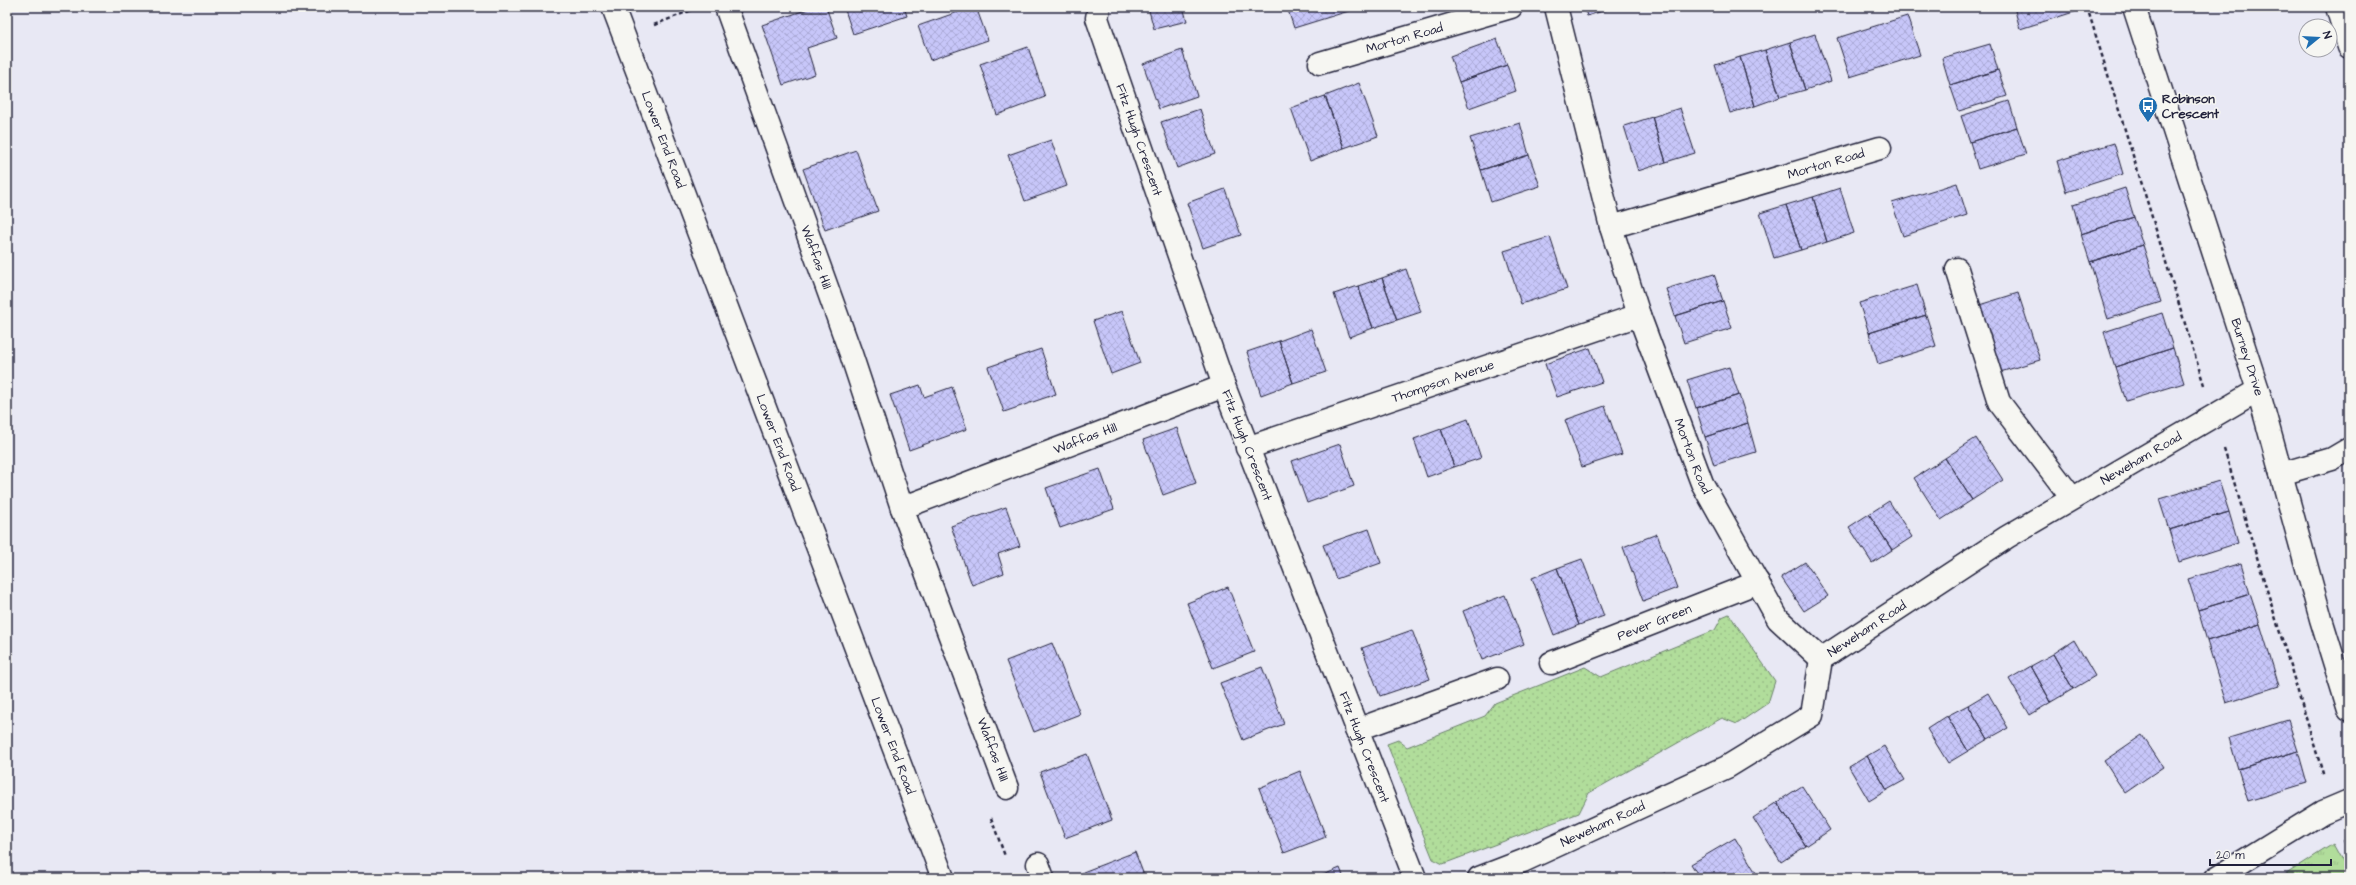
<svg xmlns="http://www.w3.org/2000/svg" width="2356" height="885" viewBox="0 0 2356 885" font-family="'Architects Daughter',sans-serif">
<style>
.grass{fill:url(#grass-tufts);stroke:#6a806b}
.park{fill:url(#park-dots);stroke:#6a806b}
.building{fill:url(#building-cross-hatch);stroke:#22223b}
.lines{fill:none;stroke-linecap:round;stroke-linejoin:round}
.minor-casing{stroke:#22223b;stroke-width:25}
.tertiary-casing{stroke:#22223b;stroke-width:25}
.path{stroke:#22223b;stroke-width:2.5;stroke-dasharray:4 3;stroke-linecap:butt}
.minor{stroke:#f6f6f2;stroke-width:22}
.tertiary{stroke:#f6f6f2;stroke-width:22}
.labels{text-anchor:middle;dominant-baseline:central;stroke-width:3;stroke-linejoin:round;paint-order:stroke}
.street-label{font-size:13px;fill:#22223b;stroke:#f6f6f2}
.poi-label{font-size:13px;font-weight:bold;fill:#22223b;stroke:#f6f6f2;text-anchor:start}
</style>
<defs>
<pattern id="grass-tufts" width="24" height="20" patternUnits="userSpaceOnUse"><rect width="24" height="20" fill="#b1dd9b"/><path d="M3 7l-1-3M5 7V3M7 7l1-3M15 17l-1-3M17 17v-4M19 17l1-3" fill="none" stroke="#98bd86"/></pattern>
<pattern id="park-dots" width="8" height="8" patternUnits="userSpaceOnUse"><rect width="8" height="8" fill="#b1dd9b"/><path d="M2 2h.1M6 6h.1" fill="none" stroke="#98bd86" stroke-width="1.8" stroke-linecap="round"/></pattern>
<pattern id="building-cross-hatch" width="8" height="8" patternUnits="userSpaceOnUse"><rect width="8" height="8" fill="#c7c6f9"/><path d="M0 0l8 8M0 8l8-8" fill="none" stroke="#abaad6"/></pattern>
</defs>
<rect width="100%" height="100%" fill="#e8e8f4"/>
<filter id="ink" filterUnits="userSpaceOnUse"><feTurbulence type="fractalNoise" baseFrequency=".025" numOctaves="2"/><feDisplacementMap in="SourceGraphic" scale="8" xChannelSelector="R" yChannelSelector="G"/><feConvolveMatrix kernelMatrix="1 2 1 2 8 2 1 2 1" color-interpolation-filters="sRGB"/></filter>
<g filter="url(#ink)">
<path class="grass" d="M2333 844 2349 873V878H2280Z"/>
<path class="park" d="M1729 614 1775 681 1768 703 1737 724 1722 718 1589 793 1579 813 1443 864 1433 859 1387 744 1398 740 1407 747 1485 716 1495 703 1585 667 1601 677 1715 630 1722 617Z"/>
<path class="building" d="M814 7H826L837 38 807 48 815 74 783 85 762 25Z
M844 7H904L907 16 853 34Z
M972 7H976L988 40 930 60 918 26Z
M1148 7H1183L1187 21 1154 29Z
M1287 7H1351L1352 10 1294 28Z
M1584 7H1615L1587 16Z
M2014 7H2076L2077 11 2020 29Z
M1907 16 1920 55 1850 77 1837 38Z
M1815 34 1831 81 1805 90 1790 42Z
M1497 39 1507 65 1459 82 1450 56Z
M1790 42 1805 90 1780 97 1765 50Z
M1990 44 1998 70 1950 85 1942 58Z
M1028 47 1045 97 997 115 980 64Z
M1182 50 1197 96 1159 109 1143 64Z
M1765 50 1780 97 1755 106 1740 57Z
M1740 57 1755 106 1730 113 1715 65Z
M1507 65 1516 91 1469 108 1459 82Z
M1998 70 2007 96 1959 111 1950 85Z
M1359 83 1378 136 1344 148 1325 96Z
M1325 96 1344 148 1310 161 1291 108Z
M2009 101 2017 127 1970 142 1961 116Z
M1680 108 1695 153 1666 162 1652 117Z
M1200 109 1215 154 1177 168 1161 122Z
M1652 117 1666 162 1638 171 1624 126Z
M1520 123 1529 155 1481 170 1470 138Z
M2017 127 2026 154 1978 169 1970 142Z
M1051 140 1067 186 1025 201 1008 155Z
M2114 143 2123 174 2066 192 2057 161Z
M856 150 878 211 825 230 803 169Z
M1529 155 1540 186 1491 202 1481 170Z
M1957 183 1967 215 1903 236 1892 203Z
M1840 188 1854 233 1827 242 1813 197Z
M2125 188 2134 217 2081 234 2073 205Z
M1225 189 1241 235 1203 248 1187 203Z
M1813 197 1827 242 1801 250 1786 205Z
M1786 205 1801 250 1774 258 1760 213Z
M2134 217 2143 245 2090 262 2081 234Z
M1550 237 1567 289 1521 304 1504 251Z
M2143 245 2161 302 2108 319 2090 262Z
M1406 269 1421 312 1397 320 1382 278Z
M1714 274 1723 301 1675 316 1666 289Z
M1382 278 1397 320 1373 328 1358 286Z
M1917 285 1926 315 1869 333 1859 303Z
M1358 286 1373 328 1349 337 1334 294Z
M2018 293 2040 360 1997 373 1976 306Z
M1723 301 1732 328 1684 343 1675 316Z
M1122 311 1140 363 1111 374 1093 321Z
M2162 313 2173 348 2115 367 2104 332Z
M1926 315 1936 346 1878 364 1869 333Z
M1311 329 1326 372 1293 383 1279 341Z
M1279 341 1293 383 1261 395 1247 352Z
M1590 348 1602 382 1557 397 1545 364Z
M2173 348 2184 383 2126 401 2115 367Z
M1041 349 1056 394 1004 412 988 367Z
M1729 367 1739 395 1696 408 1687 380Z
M920 385 924 397 952 387 967 429 909 450 890 395Z
M1739 395 1748 423 1705 437 1696 408Z
M1605 406 1622 454 1582 467 1565 420Z
M1468 419 1481 458 1454 467 1441 429Z
M1748 423 1756 452 1714 465 1705 437Z
M1177 428 1196 483 1163 495 1143 440Z
M1441 429 1454 467 1427 477 1414 439Z
M1976 438 2003 480 1972 500 1945 458Z
M1340 444 1354 486 1307 503 1292 461Z
M1945 458 1972 500 1941 520 1914 478Z
M1100 469 1114 509 1060 528 1046 488Z
M2219 481 2229 512 2169 530 2159 499Z
M2349 494V508L2345 495Z
M1889 501 1912 537 1892 550 1869 514Z
M1006 507 1020 546 998 554 1004 573 972 585 951 526Z
M2229 512 2238 543 2179 562 2169 530Z
M1869 514 1892 550 1872 563 1849 527Z
M1369 529 1381 563 1336 579 1323 545Z
M1657 534 1677 588 1643 601 1623 547Z
M1582 559 1604 616 1579 625 1557 568Z
M1805 562 1828 596 1804 611 1781 577Z
M2241 563 2250 594 2198 610 2188 579Z
M1557 568 1579 625 1554 635 1532 578Z
M1228 587 1254 652 1213 668 1187 603Z
M2250 594 2260 624 2207 641 2198 610Z
M1505 595 1524 644 1482 660 1463 611Z
M2260 624 2279 686 2226 703 2207 641Z
M1412 630 1430 679 1380 696 1362 648Z
M2074 640 2095 676 2073 689 2053 654Z
M1052 643 1080 714 1034 732 1006 661Z
M2053 654 2073 689 2051 702 2031 666Z
M2031 666 2051 702 2030 715 2009 679Z
M1262 667 1284 724 1243 740 1220 683Z
M1988 693 2008 728 1988 739 1968 705Z
M1968 705 1988 739 1968 751 1947 716Z
M1947 716 1968 751 1948 763 1927 729Z
M2288 720 2298 751 2238 769 2229 738Z
M2142 735 2163 767 2125 793 2104 761Z
M1884 746 1905 780 1887 790 1867 756Z
M2298 751 2307 783 2248 801 2238 769Z
M1087 754 1112 820 1065 838 1040 772Z
M1867 756 1887 790 1869 801 1849 767Z
M1300 771 1326 837 1284 853 1259 788Z
M1802 786 1830 830 1806 846 1777 802Z
M1777 802 1806 846 1781 862 1753 818Z
M1735 838 1759 878H1700L1691 864Z
M1135 852 1145 878H1085L1083 872Z
M1340 868 1344 878H1316Z
M1665 873 1667 878H1652Z"/>
<g class="lines">
<defs>
<g id="minor">
<path id="s1" d="M726 7 851 354 902 508 1007 788"/>
<path id="s2" d="M1099 7 1097 18 1224 386 1415 878"/>
<path id="s3" d="M1556 7 1611 227 1639 315 1702 483 1778 619 1821 659"/>
<path id="s4" d="M2134 7 2258 390 2321 619 2349 710"/>
<path d="M2337 7 2349 47"/>
<path id="s5" d="M1320 63 1511 7"/>
<path id="s6" d="M1611 227 1880 148"/>
<path d="M1957 269 1999 402 2072 498"/>
<path id="s7" d="M1247 448 1639 315"/>
<path d="M2281 474 2332 459 2349 449"/>
<path id="s8" d="M902 508 1224 386"/>
<path id="s9" d="M1551 663 1758 582"/>
<path d="M1356 730 1497 679"/>
<path d="M1038 864 1043 878"/>
<path id="s10" d="M1479 878 1523 861 1727 767 1812 715 1821 659 2007 537 2258 390"/>
<path d="M2216 878 2323 812 2349 801"/>
</g>
<g id="tertiary">
<path id="s11" d="M613 7 943 878"/>
</g>
</defs>
<use href="#minor" class="minor-casing"/>
<use href="#tertiary" class="tertiary-casing"/>
<path class="path" d="M2087 7 2204 385
M654 25 694 9
M2224 449 2324 777
M991 818 1005 856
M2344 839 2349 852"/>
<use href="#minor" class="minor"/>
<use href="#tertiary" class="tertiary"/>
</g>
</g>
<defs>
<symbol id="bus-pin" viewBox="-11 -11 22 30"><path d="M0 17L-7.5 6A9.5 9.5 0 1 1 7.5 6Z" fill="#1f6fb2" stroke="#f6f6f2"/><path d="M-5-6H5V4H4V6H2V4H-2V6H-4V4H-5ZM-3.5-4V0h7V-4ZM-3.5 1.2v1.5H-2V1.2ZM2 1.2v1.5H3.5V1.2Z" fill="#fff"/></symbol>
</defs>
<g fill-rule="evenodd">
<use href="#bus-pin" x="2137" y="95" width="22" height="30"/>
</g>
<g class="labels">
<g class="street-label">
<text stroke="none"><textPath href="#s5" startOffset="88">Morton Road</textPath></text>
<text stroke="none"><textPath href="#s11" startOffset="142">Lower End Road</textPath></text>
<text stroke="none"><textPath href="#s2" startOffset="140">Fitz Hugh Crescent</textPath></text>
<text stroke="none"><textPath href="#s6" startOffset="224">Morton Road</textPath></text>
<text stroke="none"><textPath href="#s1" startOffset="266">Waffas Hill</textPath></text>
<text stroke="none"><textPath href="#s4" startOffset="368">Burney Drive</textPath></text>
<text stroke="none"><textPath href="#s7" startOffset="207">Thompson Avenue</textPath></text>
<text stroke="none"><textPath href="#s8" startOffset="196">Waffas Hill</textPath></text>
<text stroke="none"><textPath href="#s11" startOffset="466">Lower End Road</textPath></text>
<text stroke="none"><textPath href="#s2" startOffset="464">Fitz Hugh Crescent</textPath></text>
<text stroke="none"><textPath href="#s3" startOffset="470">Morton Road</textPath></text>
<text stroke="none"><textPath href="#s10" startOffset="806">Neweham Road</textPath></text>
<text stroke="none"><textPath href="#s9" startOffset="111">Pever Green</textPath></text>
<text stroke="none"><textPath href="#s10" startOffset="483">Neweham Road</textPath></text>
<text stroke="none"><textPath href="#s11" startOffset="790">Lower End Road</textPath></text>
<text stroke="none"><textPath href="#s2" startOffset="788">Fitz Hugh Crescent</textPath></text>
<text stroke="none"><textPath href="#s1" startOffset="789">Waffas Hill</textPath></text>
<text stroke="none"><textPath href="#s10" startOffset="135">Neweham Road</textPath></text>
</g>
<g class="poi-label">
<text x="2162" y="99">Robinson<tspan x="2162" dy="15">Crescent</tspan></text>
</g>
</g>
<rect width="2356" height="885" fill="none" stroke="#f6f6f2" stroke-width="24"/>
<rect x="12" y="12" width="2332" height="861" fill="none" stroke="#22223b" stroke-width="1.5" filter="url(#ink)"/>
<g transform="translate(2318 38) rotate(72)"><circle r="19" fill="#f6f6f2" stroke="#a1a1a9"/>
<path d="M0-3L7 15L0 10L-7 15Z" fill="#1f6fb2"/>
<text y="-6" font-size="11" font-weight="bold" text-anchor="middle" fill="#22223b">N</text>
</g>
<path d="M2210 859v6h121v-6" fill="none" stroke="#22223b" stroke-width="2"/>
<text x="2216" y="859" font-size="12" fill="#22223b" stroke="#f6f6f2" stroke-width="3" paint-order="stroke">20 m</text>
</svg>
